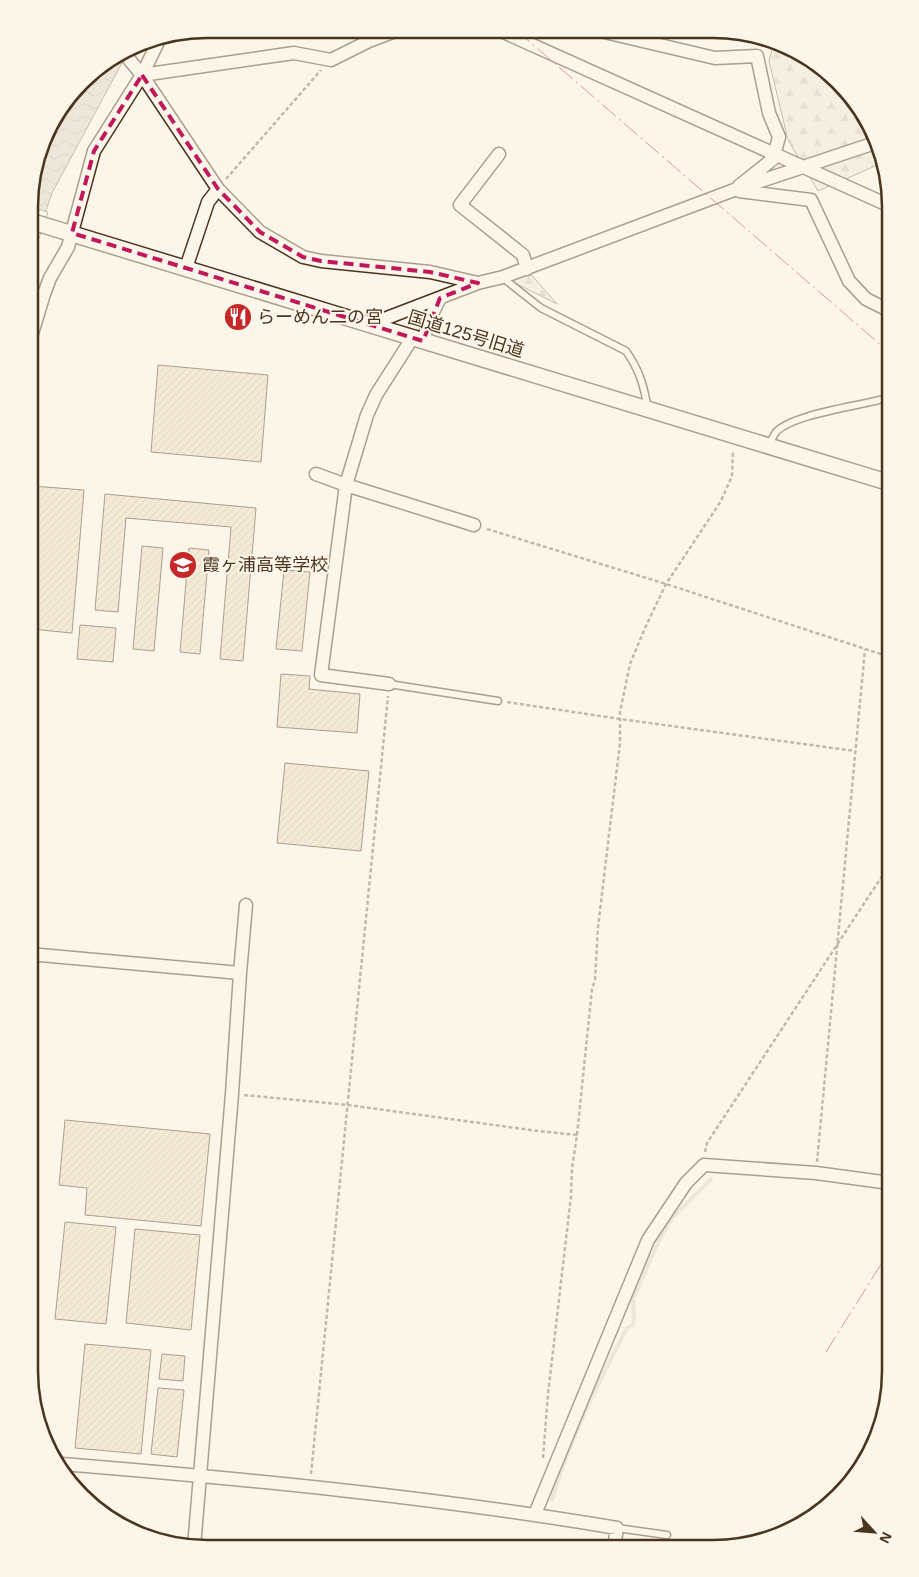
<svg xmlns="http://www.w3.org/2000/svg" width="919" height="1577" viewBox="0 0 919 1577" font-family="Helvetica,'Noto Sans JP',sans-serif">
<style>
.forest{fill:url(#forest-firs);stroke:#887966}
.water{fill:url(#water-waves);stroke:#887966}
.pier{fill:#fbf6e9;stroke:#887966}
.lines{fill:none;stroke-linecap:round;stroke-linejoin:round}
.stream{stroke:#dcd4c6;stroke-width:4}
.building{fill:url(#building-hatch);stroke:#4a3520}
.service-casing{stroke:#4a3520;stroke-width:9}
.minor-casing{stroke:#4a3520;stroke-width:15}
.tertiary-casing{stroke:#4a3520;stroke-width:18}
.path{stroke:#7f6f5c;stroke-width:2.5;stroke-dasharray:4 2.5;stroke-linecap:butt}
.service{stroke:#fbf6e9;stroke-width:6}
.minor{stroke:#fbf6e9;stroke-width:12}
.tertiary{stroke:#fbf6e9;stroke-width:15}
.power{stroke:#c62828;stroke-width:1;stroke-dasharray:18 4 2.5 4;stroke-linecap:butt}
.marked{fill:none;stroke:#c2185b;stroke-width:4;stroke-dasharray:10 6;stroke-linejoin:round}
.labels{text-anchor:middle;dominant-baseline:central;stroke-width:4;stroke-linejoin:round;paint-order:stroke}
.poi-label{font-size:18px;fill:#4a3520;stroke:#fbf6e9;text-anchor:start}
.street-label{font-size:18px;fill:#4a3520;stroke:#fbf6e9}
.rim{fill:none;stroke:#4a3520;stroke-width:2.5}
</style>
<defs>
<pattern id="forest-firs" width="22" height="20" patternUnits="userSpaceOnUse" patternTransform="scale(1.25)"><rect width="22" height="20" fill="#ede6d9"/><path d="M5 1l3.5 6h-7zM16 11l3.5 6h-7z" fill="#cdc6ba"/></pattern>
<pattern id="water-waves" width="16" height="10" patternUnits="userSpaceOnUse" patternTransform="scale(1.25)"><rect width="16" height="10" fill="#dcd4c6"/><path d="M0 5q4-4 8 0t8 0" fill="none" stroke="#beb7aa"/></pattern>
<pattern id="building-hatch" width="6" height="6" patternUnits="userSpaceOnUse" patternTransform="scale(1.25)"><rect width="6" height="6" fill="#ecdcbc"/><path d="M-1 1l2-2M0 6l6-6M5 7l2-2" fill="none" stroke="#ccbda1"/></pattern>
</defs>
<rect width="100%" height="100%" fill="#fbf6e9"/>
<path class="forest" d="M773 46 821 66 877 139 882 163 818 191 788 140 769 61Z
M528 271 557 304 503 277Z"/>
<path class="water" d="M130 48 52 193 30 256V183L47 128 89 73Z"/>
<path class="pier" d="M30 207 48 212 38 241 30 239Z"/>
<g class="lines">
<path class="stream" d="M552 1500C569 1440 598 1383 627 1328L633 1325 634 1319 633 1299 658 1243 673 1217 711 1179"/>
</g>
<path class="building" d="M158 365 268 375 261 462 151 452Z
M32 486 84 490 72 633 30 629V506Z
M105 494 256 508 243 661 220 659 231 527 126 518 118 612 95 610Z
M142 546 163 548 154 651 133 649Z
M189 548 209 550 200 654 180 652Z
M284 570 310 572 302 651 276 649Z
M80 625 116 628 113 662 77 659Z
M281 674 310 676 309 689 360 694 357 733 277 727Z
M285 763 369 771 361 851 277 843Z
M65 1120 210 1134 201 1226 85 1215 87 1188 59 1185Z
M65 1222 116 1227 106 1324 55 1319Z
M135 1229 200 1235 191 1330 126 1323Z
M85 1344 151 1350 141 1454 75 1448Z
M162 1354 185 1356 183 1381 159 1379Z
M158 1388 184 1390 177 1457 151 1454Z"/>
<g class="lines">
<defs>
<path id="service" d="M503 278 541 308 626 351C640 371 644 386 648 410
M768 446C771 442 773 436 776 432 794 413 863 406 890 397
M389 684 498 701
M617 1528 667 1535"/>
<path id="minor" d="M499 30 890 206
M596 30 715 58 757 56 769 113 779 137 773 159 739 186
M123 52 142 75 218 189 260 232 303 257 321 261 430 272 478 283
M142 75 294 53 331 60 369 41 401 29
M499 154 460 205 523 255 527 269
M739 191 811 200 849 281 866 299 890 311
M186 268 208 202 218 189
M371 324 478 283 503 277 734 190 878 142
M30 340 44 294 50 278 68 247 94 151 142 75 160 38
M423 341 430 318 440 298
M316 474 346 485 474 525
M389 684 321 675 346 485 367 415 376 395 413 337
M29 954 240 973
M62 1464C247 1479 433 1497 617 1528L614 1548
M535 1514 648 1240 686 1183 704 1165 816 1173 890 1183
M194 1547 232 1094 240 973 246 905"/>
<path id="tertiary" d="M30 221C317 307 603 398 890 483"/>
</defs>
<use href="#service" class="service-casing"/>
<use href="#minor" class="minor-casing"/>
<use href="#tertiary" class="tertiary-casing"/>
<path class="path" d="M226 179 321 70
M487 529 666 584 890 657
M507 702 620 719 855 751
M244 1095 348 1105 538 1131 577 1135
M705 1152 707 1143 890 864
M817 1162 865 649
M543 1458 548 1394 571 1196 572 1168 577 1135 592 989 595 980 598 927 620 743V712L630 664 645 628 666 584 721 501 732 476 733 450
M311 1474 388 696"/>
<use href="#service" class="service"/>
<use href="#minor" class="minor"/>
<use href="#tertiary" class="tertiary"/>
<path class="power" d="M516 30 890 353
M826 1352 890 1250"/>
</g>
<path d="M0 0H919V1577H0ZM142 75 218 189 260 232 303 257 321 261 430 272 478 283 440 298 423 341 72 233 94 151Z" fill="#fbf6e9" fill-opacity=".55" fill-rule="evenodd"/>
<path class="marked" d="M142 75 218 189 260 232 303 257 321 261 430 272 478 283 440 298 423 341 72 233 94 151Z"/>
<defs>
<symbol id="restaurant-disc" viewBox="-11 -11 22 22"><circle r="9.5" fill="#c62828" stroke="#fbf6e9"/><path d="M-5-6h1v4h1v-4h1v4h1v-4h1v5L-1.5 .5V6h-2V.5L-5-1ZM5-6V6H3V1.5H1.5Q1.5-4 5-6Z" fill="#fff"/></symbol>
<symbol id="school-disc" viewBox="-11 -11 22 22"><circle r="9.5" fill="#c62828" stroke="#fbf6e9"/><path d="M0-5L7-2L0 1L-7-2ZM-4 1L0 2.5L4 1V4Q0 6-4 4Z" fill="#fff"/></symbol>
</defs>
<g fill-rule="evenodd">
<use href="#restaurant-disc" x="222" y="301" width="32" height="32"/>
<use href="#school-disc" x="167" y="549" width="32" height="32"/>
</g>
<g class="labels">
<g class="poi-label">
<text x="257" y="317">らーめん二の宮</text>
<text x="202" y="565">霞ヶ浦高等学校</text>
</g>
<g class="street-label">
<text transform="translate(466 334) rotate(17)">国道125号旧道</text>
</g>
</g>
<path d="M0 0H919V1577H0ZM207 38H713A169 169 0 0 1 882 207V1371A169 169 0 0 1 713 1540H207A169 169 0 0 1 38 1371V207A169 169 0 0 1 207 38Z" fill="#fbf6e9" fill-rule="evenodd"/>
<path class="rim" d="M207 38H713A169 169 0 0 1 882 207V1371A169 169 0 0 1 713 1540H207A169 169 0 0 1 38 1371V207A169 169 0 0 1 207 38Z"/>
<g transform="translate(874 1532) rotate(116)" stroke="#fbf6e9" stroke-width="4" paint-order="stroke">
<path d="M0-4L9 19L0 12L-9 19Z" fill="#4a3520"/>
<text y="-8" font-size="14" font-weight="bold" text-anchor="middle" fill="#4a3520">N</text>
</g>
</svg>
